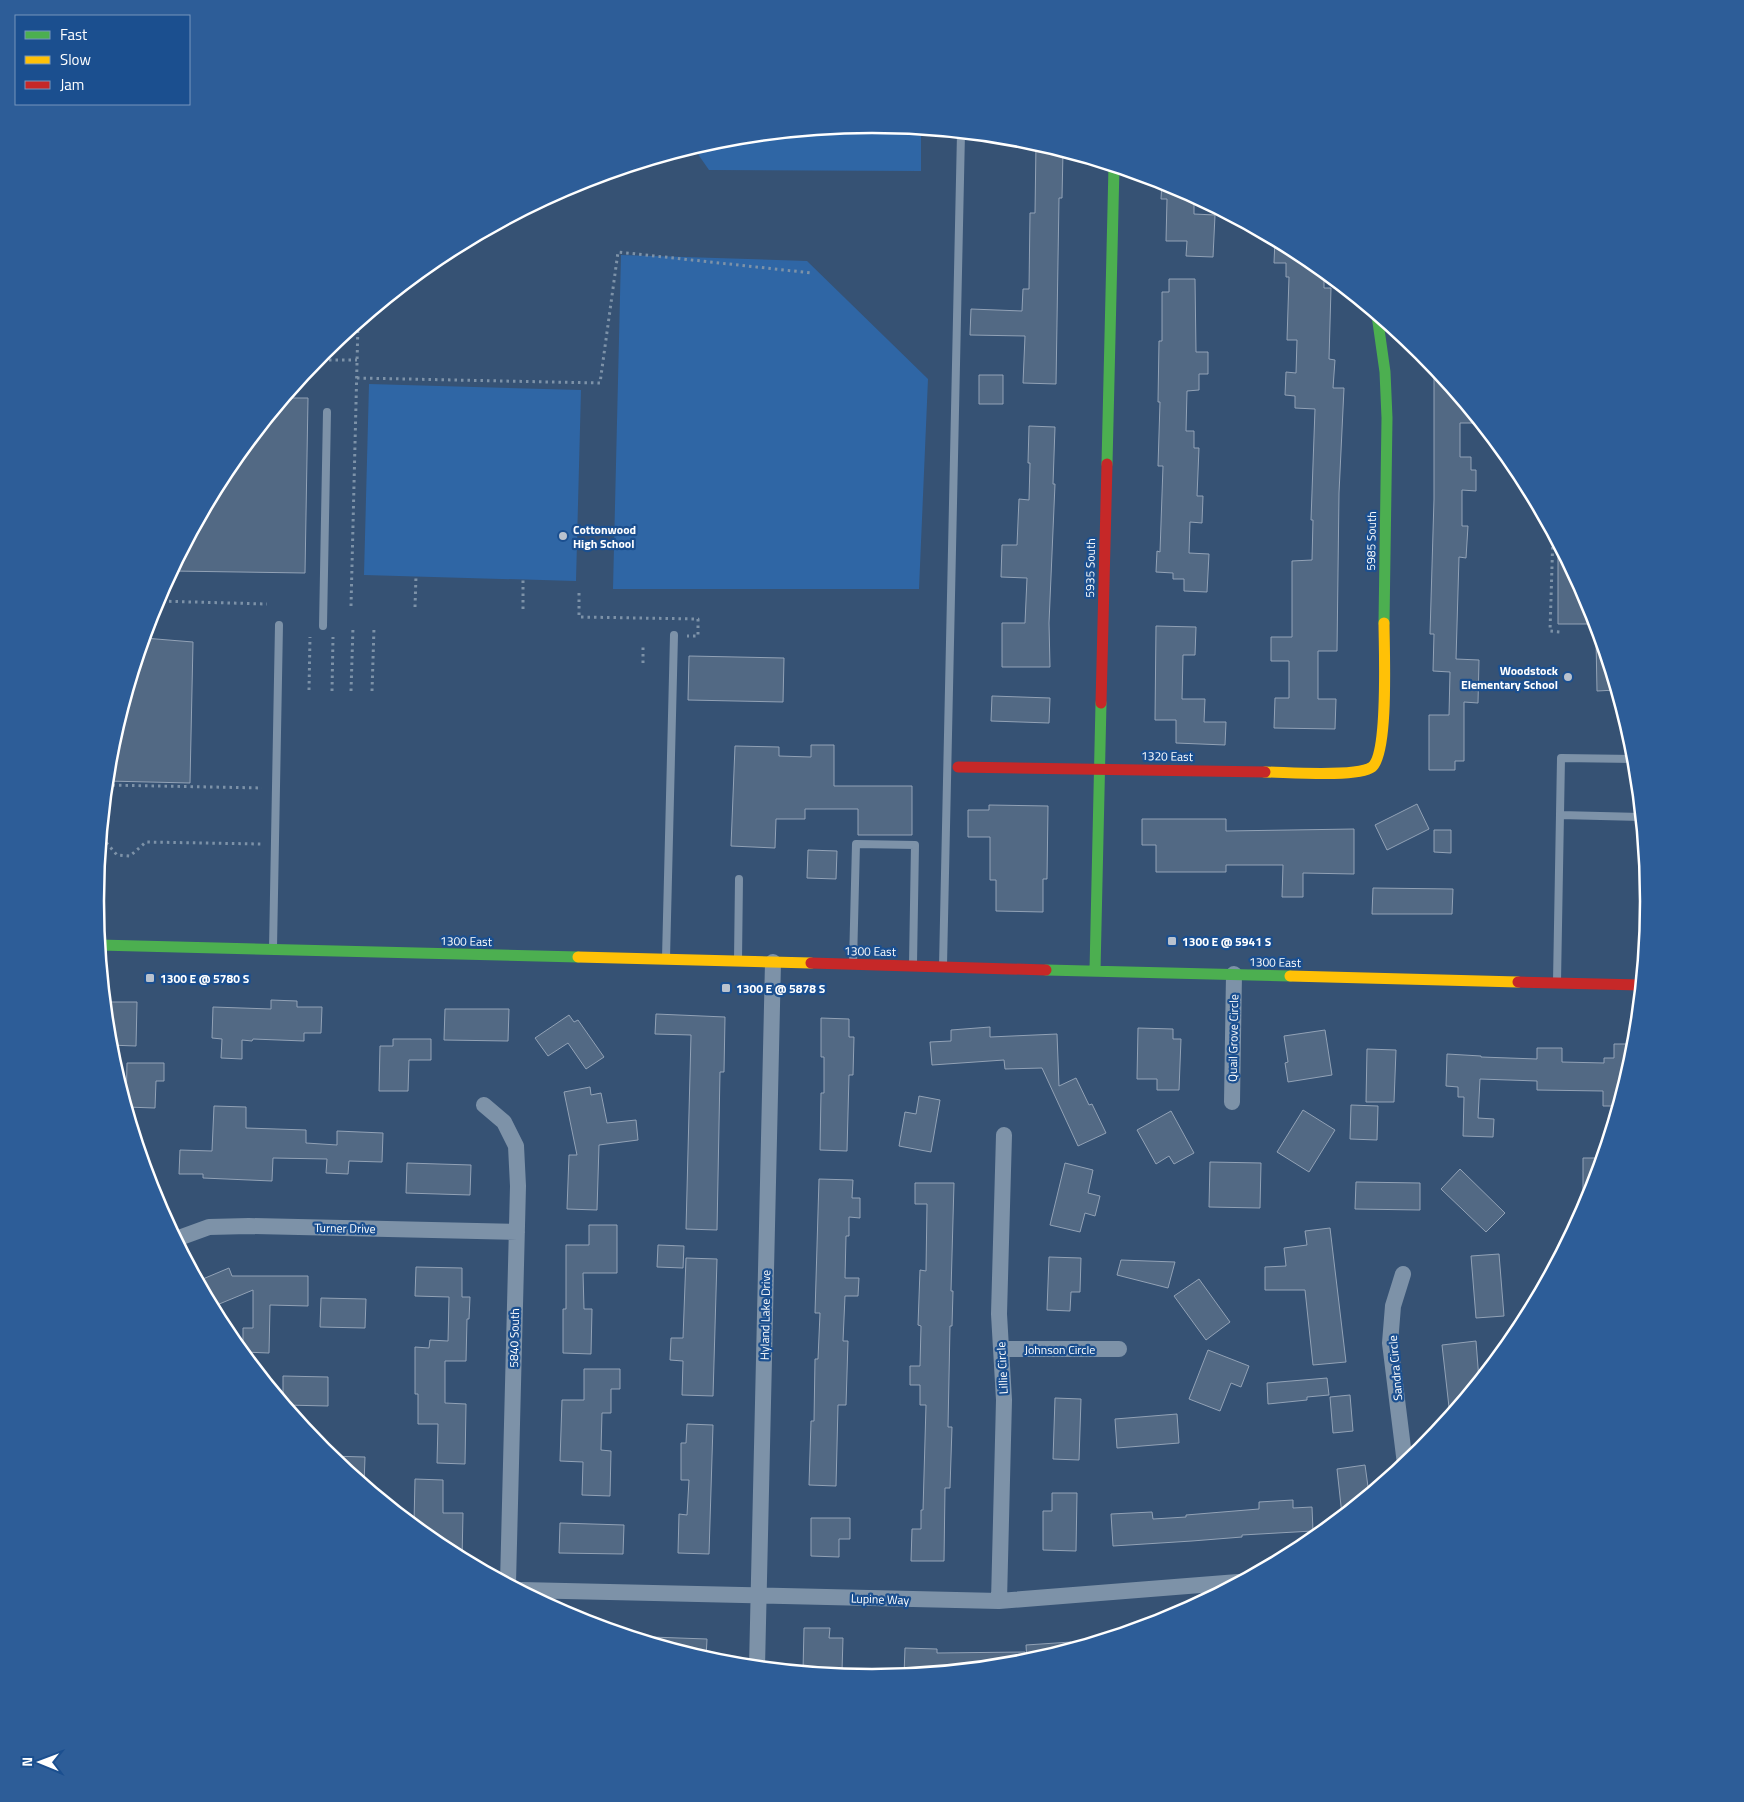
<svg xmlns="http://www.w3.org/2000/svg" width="1744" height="1802" viewBox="0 0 1744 1802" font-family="'Titillium Web',sans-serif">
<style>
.green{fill:#2f66a5}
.building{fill:#526984;stroke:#92a2b6}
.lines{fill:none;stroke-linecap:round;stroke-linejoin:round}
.path{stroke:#7d92a8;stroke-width:3;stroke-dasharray:2.5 4;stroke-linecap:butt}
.lane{stroke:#7d92a8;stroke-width:8}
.street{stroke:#7d92a8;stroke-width:16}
.fast{stroke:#4caf50;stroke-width:11}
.slow{stroke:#ffc107;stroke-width:11}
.jam{stroke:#c62828;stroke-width:11}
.poi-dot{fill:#b9c2ce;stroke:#1b4f8f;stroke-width:2}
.labels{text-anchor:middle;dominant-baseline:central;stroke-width:4.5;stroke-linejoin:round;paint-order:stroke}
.poi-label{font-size:12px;font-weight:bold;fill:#fff;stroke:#1b4f8f;text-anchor:start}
.street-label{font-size:12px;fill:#fff;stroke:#1b4f8f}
.rim{fill:none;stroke:#fff;stroke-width:2.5}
</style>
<rect width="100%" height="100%" fill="#365274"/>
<path class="green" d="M872 124 921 129V171L709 170 693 147 721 139Z
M621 255 807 261 928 379 919 589H613Z
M369 384 581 390 576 581 364 575Z"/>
<path class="building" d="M1036 143 1063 151 1062 198H1059L1056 384 1023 383 1025 336 970 335 971 309 1022 311 1023 289H1029L1030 213H1035Z
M1162 181 1170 183 1202 200H1194V214L1215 215 1213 257 1186 256 1187 241H1166L1167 199H1161Z
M1275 239 1304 255 1324 272V288H1331L1329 359 1335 360 1333 388H1344L1339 493 1337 651H1318V699H1336L1335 729 1274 728 1275 698H1289V661H1271V637H1292V561L1312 560 1313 520H1311L1315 409 1295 408V396L1285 395 1286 372 1296 373 1297 340H1287L1289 277H1286V263H1274Z
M1169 279H1195L1196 352H1208V374H1199V390L1187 391 1186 431H1194V448H1199L1197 496H1203L1202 523 1190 522 1189 553 1209 554 1207 592 1184 591V579H1173V573L1156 572 1157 551 1160 552 1163 466H1158L1160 402H1158L1159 341H1162V292H1169Z
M1434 367 1480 423H1460V457H1471V470H1476V491L1462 490V526H1468L1466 558 1459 557 1456 659 1479 660 1478 703 1464 702V761H1455V770H1429V715H1449L1450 672 1433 671 1434 634H1430L1434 499Z
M979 375H1003V404H979Z
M285 398H308L305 573 172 571 226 469Z
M1029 426 1055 427 1053 484H1055L1049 623 1050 667H1002V623H1025L1027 578 1001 577 1002 545H1017L1019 499 1029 500 1030 463H1028Z
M1558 545 1590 604 1596 624H1558Z
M1156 626 1196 627 1195 655H1183L1182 699H1205L1204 722H1226L1225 745 1176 743V720H1155Z
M144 638 193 642 190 783 107 781 110 749Z
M1596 639H1600L1616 690 1597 691Z
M689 656 784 658 783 702 688 700Z
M992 696 1050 698 1049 723 991 721Z
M811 745H834V786H912V835H858V809H805V819H776L775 848 731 846 735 746 779 747V756L811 757Z
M1417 804 1429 829 1387 850 1375 825Z
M989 805 1048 806 1047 879H1043V912L996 911V880H990V837H968V810H989Z
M1142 819H1226V831L1354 829V874L1303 873V897H1282L1283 865H1226V872H1156V845H1142Z
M1434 830H1451V853L1434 852Z
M808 850 837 851 836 879 807 878Z
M1373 888 1453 889 1452 914H1372Z
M271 1000 297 1001V1007H322L321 1033H304V1041L253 1039 252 1041 242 1040V1059L221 1058 222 1039 212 1038 213 1007 271 1009Z
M109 1002H137L136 1046 109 1045Z
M445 1009H509L508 1041 444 1040Z
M656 1014 725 1017 724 1072H720L717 1230 686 1229 691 1035 655 1034Z
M569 1015 574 1022 578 1020 604 1057 586 1069 568 1043 548 1056 535 1038Z
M821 1018 849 1019V1037H854L853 1075H849L847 1151 820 1150 821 1093H824V1057H821Z
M990 1027V1037L1057 1034 1059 1086 1076 1078 1089 1105 1092 1104 1106 1133 1078 1146 1042 1068 1005 1069 1004 1060 932 1065 930 1042 951 1041V1030Z
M1138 1028 1173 1029V1039H1181L1179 1090H1157V1079H1137Z
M1325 1030 1332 1075 1288 1082 1285 1063 1288 1062 1284 1036Z
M393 1039H431V1060H409L408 1091H379L380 1046H393Z
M1614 1044H1635L1634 1053 1618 1106H1603V1091L1537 1090V1081L1480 1079 1478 1118 1494 1119 1493 1137 1463 1136 1464 1097H1458V1087L1446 1086 1447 1054 1481 1056V1057L1537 1059V1048H1562V1062L1604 1063V1058H1614Z
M1367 1049 1396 1050 1394 1102H1366Z
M127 1063H164V1081H156L155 1108 126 1107Z
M590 1087 591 1095 601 1093 607 1123 636 1120 638 1140 599 1145 597 1210 567 1209 569 1155H577L564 1092Z
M919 1096 940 1100 931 1152 899 1146 905 1112 916 1114Z
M1351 1105 1378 1106 1377 1140 1350 1139Z
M214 1106 246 1107V1128L306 1130V1143L337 1145V1131L383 1133 382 1162 349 1161 348 1174 326 1173 327 1159 273 1158 272 1181 203 1178V1174H179L180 1150 212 1151Z
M1303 1110 1335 1130 1309 1172 1277 1152Z
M1171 1111 1194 1153 1174 1164 1169 1156 1156 1164 1137 1130Z
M1583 1158H1602L1590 1199 1585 1207H1583Z
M1210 1162 1261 1163 1260 1208 1209 1207Z
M407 1163 471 1165 470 1195 406 1193Z
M1065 1163 1093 1170 1088 1193 1100 1196 1095 1216 1085 1213 1080 1232 1050 1225Z
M1460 1169 1505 1213 1486 1232 1441 1189Z
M819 1179 853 1180 852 1198H860V1218L849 1217V1236H846L845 1278H859L858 1296H845L843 1341H848L846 1405H838L836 1486 809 1485 811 1421H814L815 1359H818L820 1313H815Z
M1356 1182 1420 1183V1210L1355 1209Z
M915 1183H954L951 1291H953L952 1326H950L948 1427H952L950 1488H945L944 1561H911L912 1529H921V1510H923L926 1405H920V1385H910V1366H920L921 1326 918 1325 920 1270 926 1271 927 1204H915Z
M589 1225H617V1273H583L584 1309H592L591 1354 563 1353V1309H566V1245H589Z
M1330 1228 1346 1362 1313 1365 1305 1290H1265V1267L1286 1266 1284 1248 1307 1245 1305 1231Z
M658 1245 684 1246 683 1268 657 1267Z
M1499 1254 1504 1316 1476 1318 1471 1256Z
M1049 1257 1081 1258 1080 1292H1071L1070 1311 1047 1310Z
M686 1258 717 1259 713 1396 682 1395 683 1361 670 1360 671 1338H683Z
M1121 1260 1175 1262 1168 1288 1117 1275Z
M416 1267 462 1268V1297H470L469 1319H467L466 1361H445V1403L466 1404 465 1464 437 1463 438 1424H418V1394H415V1347L429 1348 430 1340 448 1341 449 1297 415 1296Z
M229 1268 232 1276H308V1306L270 1305 269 1353 243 1352V1328H253V1290L212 1307 198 1281Z
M1199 1279 1230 1322 1206 1340 1174 1296Z
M321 1298 366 1299 365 1328 320 1327Z
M1476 1341 1479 1380 1450 1416 1442 1345Z
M1208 1350 1249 1366 1241 1387 1231 1383 1220 1411 1189 1399Z
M584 1369H620V1389H611V1413H602L601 1450 611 1451 610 1496 582 1495 583 1462 560 1461 562 1400H584Z
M283 1376 328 1377V1406L285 1405 283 1402Z
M1327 1378 1329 1395 1307 1397V1400L1268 1404 1267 1383Z
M1350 1395 1353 1431 1333 1433 1330 1397Z
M1055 1398 1081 1399 1079 1460 1053 1459Z
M1177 1414 1179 1443 1117 1448 1115 1419Z
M687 1424 713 1425 709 1554 678 1553 679 1514 687 1515 689 1480H681V1443H686Z
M329 1456 365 1457 364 1485 339 1464Z
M1365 1465 1369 1494 1342 1515 1337 1469Z
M415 1479 443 1480V1513H463L462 1559 440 1547 424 1534V1524H414Z
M1052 1493H1077L1076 1551 1043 1550V1511H1052Z
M1293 1500V1508L1312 1507 1313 1531 1242 1535V1537L1192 1541 1113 1546 1111 1514 1152 1512 1153 1519 1186 1517V1515L1259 1509V1502Z
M811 1518H850V1539H839V1557L811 1556Z
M560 1523 624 1525 623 1554 559 1553Z
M804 1628H830L829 1638H843L842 1671H828V1674L803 1671Z
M651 1637 707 1639 706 1659 650 1642Z
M1071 1642 1072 1648 1027 1662 1026 1645Z
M905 1648 937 1649V1653L1025 1652 1026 1662 904 1675Z"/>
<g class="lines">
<path class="path" d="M316 360H357
M357 378 600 383 618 252 812 273
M1553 534 1550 631 1560 632
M579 593V617L698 619V636H687
M156 601 267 604
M351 606 358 323
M415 607 416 576
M523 609V579
M643 663V646
M309 690 310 637
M332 691 333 637
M351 691 353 627
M372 691 374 628
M106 785 262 788
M101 840H104L117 855 130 856 146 842 261 844"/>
<path class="lane" d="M323 626 327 412
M1560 815 1641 817
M273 948 279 625
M666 958 674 635
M738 960 739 879
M853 963 856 844 915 845 913 964
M943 966 961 133
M1557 982 1561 758 1635 759"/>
<path class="street" d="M1232 1102 1234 974
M484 1105 504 1122 516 1146 518 1186 508 1583
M176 1239 209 1227 249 1226 517 1232
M1403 1274 1393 1306 1390 1343 1405 1464
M1002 1349H1119
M521 1590 999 1601 1238 1582
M999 1601 1004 1400 999 1314 1004 1135
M757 1667 773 962"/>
<path class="fast" d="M1377 315 1385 372 1387 418 1384 623
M1107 464 1114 166
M99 945 578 957
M1046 970 1290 976
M1095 971 1101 703"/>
<path class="slow" d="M1265 772C1285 772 1357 778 1372 767 1389 753 1384 648 1384 623
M578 957 811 963
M1290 976 1518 982"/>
<path class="jam" d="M1101 703 1107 464
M958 767 1265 772
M811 963 1046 970
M1518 982 1641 985"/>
</g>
<g class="poi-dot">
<circle cx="563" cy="536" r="5"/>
<circle cx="1568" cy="677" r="5"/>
<rect x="1167" y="936" width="10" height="10" rx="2.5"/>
<rect x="145" y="973" width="10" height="10" rx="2.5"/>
<rect x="721" y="983" width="10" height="10" rx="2.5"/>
</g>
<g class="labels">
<g class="poi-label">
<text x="573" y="529">Cottonwood<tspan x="573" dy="14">High School</tspan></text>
<text x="1558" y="670" text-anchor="end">Woodstock<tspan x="1558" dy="14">Elementary School</tspan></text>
<text x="1182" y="941">1300 E @ 5941 S</text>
<text x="160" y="978">1300 E @ 5780 S</text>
<text x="736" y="988">1300 E @ 5878 S</text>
</g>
<g class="street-label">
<text transform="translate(1371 541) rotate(-89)">5985 South</text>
<text transform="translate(1090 568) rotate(-89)">5935 South</text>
<text transform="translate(1167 756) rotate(1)">1320 East</text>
<text transform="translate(466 941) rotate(1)">1300 East</text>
<text transform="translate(870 951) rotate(1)">1300 East</text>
<text transform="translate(1275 962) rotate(1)">1300 East</text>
<text transform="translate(1233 1038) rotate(-89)">Quail Grove Circle</text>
<text transform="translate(345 1228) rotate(1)">Turner Drive</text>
<text transform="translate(765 1315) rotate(-89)">Hyland Lake Drive</text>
<text transform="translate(514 1338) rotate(-89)">5840 South</text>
<text x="1060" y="1349">Johnson Circle</text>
<text transform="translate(1002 1368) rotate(-93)">Lillie Circle</text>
<text transform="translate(1395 1368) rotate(-95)">Sandra Circle</text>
<text transform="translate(880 1599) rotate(2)">Lupine Way</text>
</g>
</g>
<path d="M0 0H1744V1802H0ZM104 901a768 768 0 1 1 1536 0a768 768 0 1 1-1536 0Z" fill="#2d5d98" fill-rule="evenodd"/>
<path class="rim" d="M104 901a768 768 0 1 1 1536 0a768 768 0 1 1-1536 0Z"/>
<rect x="15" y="15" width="175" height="90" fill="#1b4f8f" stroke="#7695bc"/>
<rect x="25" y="31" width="25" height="8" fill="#4caf50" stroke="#7695bc"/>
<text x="60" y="40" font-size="15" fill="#ffffff">Fast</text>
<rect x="25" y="56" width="25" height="8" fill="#ffc107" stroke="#7695bc"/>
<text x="60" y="65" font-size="15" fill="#ffffff">Slow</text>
<rect x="25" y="81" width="25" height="8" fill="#c62828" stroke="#7695bc"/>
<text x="60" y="90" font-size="15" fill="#ffffff">Jam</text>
<g transform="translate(40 1762) rotate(271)" stroke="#1b4f8f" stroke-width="4" paint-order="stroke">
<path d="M0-4L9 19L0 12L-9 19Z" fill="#ffffff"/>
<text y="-8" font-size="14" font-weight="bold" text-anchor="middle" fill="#ffffff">N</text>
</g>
</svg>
